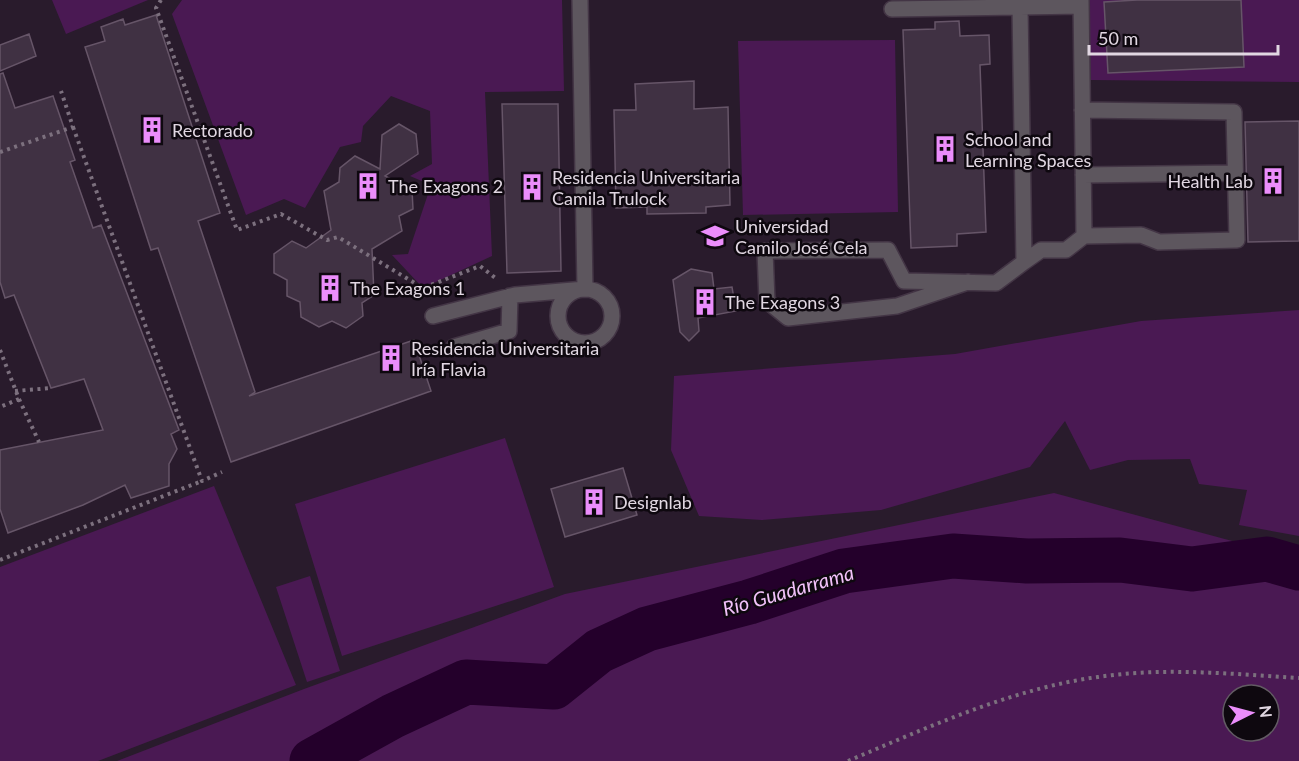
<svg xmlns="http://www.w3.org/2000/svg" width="1299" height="761" viewBox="0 0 1299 761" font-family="Lato,sans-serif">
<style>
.green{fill:#4a1953;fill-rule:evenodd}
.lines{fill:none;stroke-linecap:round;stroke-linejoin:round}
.river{stroke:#24002b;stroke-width:45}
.building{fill:#403143;stroke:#665568;stroke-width:1.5}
.minor-casing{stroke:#433545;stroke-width:18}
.path{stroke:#7c707e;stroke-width:4;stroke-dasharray:3 4.5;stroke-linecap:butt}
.minor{stroke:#5d565e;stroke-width:15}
.labels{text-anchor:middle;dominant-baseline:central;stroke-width:5;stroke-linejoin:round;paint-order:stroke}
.poi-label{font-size:18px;fill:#e1d7e2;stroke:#0e080f;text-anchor:start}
.water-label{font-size:20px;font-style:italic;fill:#f1c1f9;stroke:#0e080f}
</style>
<rect width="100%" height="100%" fill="#291b2c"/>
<path class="green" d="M52 0H148L66 34Z
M182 0H562L564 91 485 92 492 256 423 288 392 255 408 254 431 185 410 176 432 164 430 111 391 96 363 126 361 142 340 147 305 208 284 199 246 215 172 14Z
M1090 0H1299V82L1090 80Z
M895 40 898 212 743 215 738 41Z
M1299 310V536L1239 525 1247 490 1199 484 1190 459 1128 460 1090 470 1065 421 1030 467 881 510 762 520 699 516 671 450 674 376 955 354 1141 321Z
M505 438 554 587 342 656 295 504Z
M214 486 296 685 98 761H0V567Z
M1054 493 1299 559V761H117L304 689 565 594ZM1233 695H1269V731H1233Z
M310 576 340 671 307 682 276 587Z"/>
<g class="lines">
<path class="river" d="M312 761 393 716 466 682 554 687 599 651 647 629 749 602 844 571 953 556 1027 561 1120 560 1192 569 1267 559 1299 568"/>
</g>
<path class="building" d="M1137 0H1241L1244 67 1108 73 1104 2Z
M156 15 220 213 198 221 255 392 249 396 414 340 431 391 231 462 158 248 151 250 85 47 105 41 101 27 123 19 125 25Z
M959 21 960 36 989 35 990 64 980 65 986 232 957 234V246L911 248 903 30 935 29V22Z
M29 34 36 56 0 71V45Z
M3 73 15 108 53 96 75 160 70 162 93 228 101 225 179 430 171 434 177 449 169 464V486L131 498 125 485 83 505 8 533 0 509V450L103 430 84 379 51 388 14 295 5 298 0 282V74Z
M694 81V109L728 107 730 205 706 207V213L647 214V207L616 208 614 110H636L635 84Z
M502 104H558L561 271 507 273Z
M1299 121V241L1248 242 1245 122Z
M399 124 416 134 418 154 385 176 412 190 413 209 399 216 402 231 372 249 374 295 362 303 363 316 346 328 332 321 319 327 301 317 300 302 287 296V280L274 273V254L292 241 306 248 331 230 324 191 339 182 340 168 355 156 380 169 382 135Z
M691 269 712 273 714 289 732 287 736 311 698 318 699 331 689 341 680 332 673 280Z
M623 468 637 515 565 537 551 489Z"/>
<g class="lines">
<defs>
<path id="minor" d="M1081 0C1082 79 1083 157 1084 236L1141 235 1159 242 1237 240 1234 112 1082 110
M1020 7 1081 6
M892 9 1020 7 1024 262 996 283 904 281 888 250 765 251 767 301 788 318 897 306 968 282
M1083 175 1235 173
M1024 262 1041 250H1066L1084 236
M558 316a27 27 0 1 1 54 0a27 27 0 1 1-54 0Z
M433 316 515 295 585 289 580 0
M454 347 509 331 510 296"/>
</defs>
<use href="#minor" class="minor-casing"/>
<path class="path" d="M161 0 156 8 237 230 281 214 327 240 338 237 423 288 480 266 498 280
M73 127 202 481 222 472
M0 152 73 127 61 91
M0 350 19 399 0 407
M15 391 51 388
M19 399 39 442
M0 560 202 481
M848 761C926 728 1014 688 1098 677 1164 667 1233 674 1299 678"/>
<use href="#minor" class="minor"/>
</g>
<defs>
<symbol id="building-bare" viewBox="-9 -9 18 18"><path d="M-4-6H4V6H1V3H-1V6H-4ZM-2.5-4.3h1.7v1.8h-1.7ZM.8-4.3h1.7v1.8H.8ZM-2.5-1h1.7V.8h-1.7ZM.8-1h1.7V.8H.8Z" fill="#eb8dfb" stroke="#0e080f" stroke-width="2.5" paint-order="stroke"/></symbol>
<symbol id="university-bare" viewBox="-9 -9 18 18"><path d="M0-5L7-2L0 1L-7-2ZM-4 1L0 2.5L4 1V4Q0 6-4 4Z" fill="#eb8dfb" stroke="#0e080f" stroke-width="2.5" paint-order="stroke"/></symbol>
</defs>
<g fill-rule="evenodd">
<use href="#building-bare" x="133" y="111" width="38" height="38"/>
<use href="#building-bare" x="926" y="130" width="38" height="38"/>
<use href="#building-bare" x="1254" y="162" width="38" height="38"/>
<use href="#building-bare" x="349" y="167" width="38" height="38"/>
<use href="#building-bare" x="513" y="168" width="38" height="38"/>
<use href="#university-bare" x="696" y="217" width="38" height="38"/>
<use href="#building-bare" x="311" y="269" width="38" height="38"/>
<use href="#building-bare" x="686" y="283" width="38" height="38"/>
<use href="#building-bare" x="372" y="339" width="38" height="38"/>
<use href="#building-bare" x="575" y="483" width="38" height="38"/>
</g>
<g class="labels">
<g class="poi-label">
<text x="172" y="130">Rectorado</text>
<text x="965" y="139">School and<tspan x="965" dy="21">Learning Spaces</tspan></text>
<text x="552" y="177">Residencia Universitaria<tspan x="552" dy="21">Camila Trulock</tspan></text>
<text x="1253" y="181" text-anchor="end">Health Lab</text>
<text x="388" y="186">The Exagons 2</text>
<text x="735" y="226">Universidad<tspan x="735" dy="21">Camilo José Cela</tspan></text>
<text x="350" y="288">The Exagons 1</text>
<text x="725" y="302">The Exagons 3</text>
<text x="411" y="348">Residencia Universitaria<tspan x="411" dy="21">Iría Flavia</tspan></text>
<text x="614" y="502">Designlab</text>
</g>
<g class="water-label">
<text transform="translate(788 590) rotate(-16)">Río Guadarrama</text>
</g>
</g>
<g transform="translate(1251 713) rotate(84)"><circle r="28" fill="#0e080f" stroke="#625b63" stroke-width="1.5"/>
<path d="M0-4.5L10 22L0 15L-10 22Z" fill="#eb8dfb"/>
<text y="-9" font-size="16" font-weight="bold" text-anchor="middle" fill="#e1d7e2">N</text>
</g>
<path d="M1089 45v9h189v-9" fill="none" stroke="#e1d7e2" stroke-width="3"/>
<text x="1098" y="45" font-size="18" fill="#e1d7e2" stroke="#0e080f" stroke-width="4.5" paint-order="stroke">50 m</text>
</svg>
